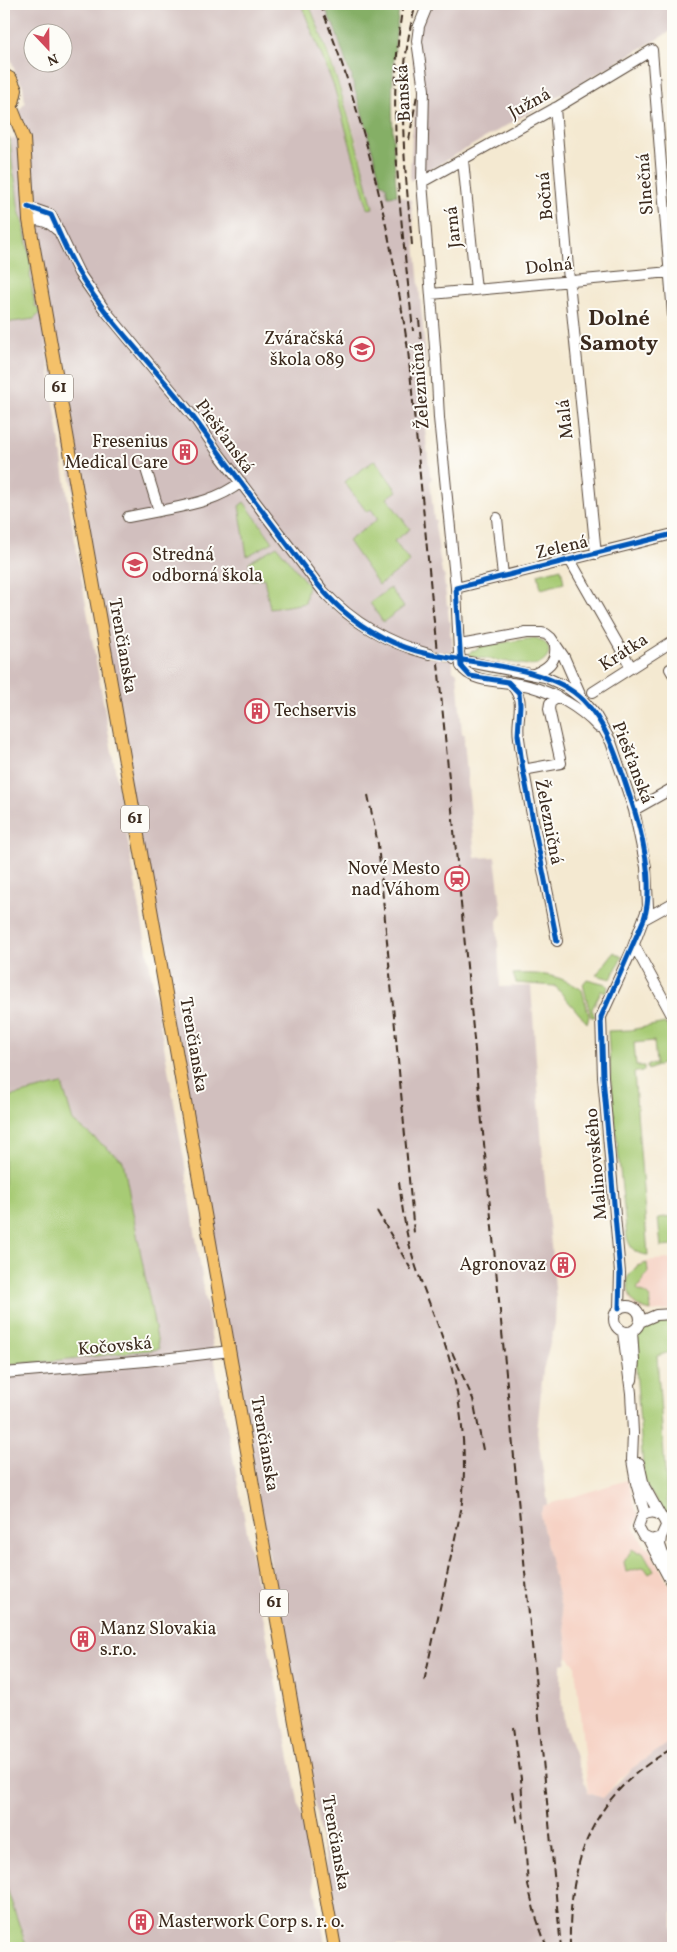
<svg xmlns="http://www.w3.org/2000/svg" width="677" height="1952" viewBox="0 0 677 1952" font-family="Vollkorn,serif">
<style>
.built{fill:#f6d2c4}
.industrial{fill:#d1bfbe;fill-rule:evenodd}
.green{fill:#a7cb75;stroke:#717a4a}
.forest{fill:#85af66;stroke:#606c42}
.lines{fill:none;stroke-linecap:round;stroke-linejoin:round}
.minor-tunnel{stroke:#cfc3ad;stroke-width:10;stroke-dasharray:10 5;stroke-linecap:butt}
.minor-casing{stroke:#574739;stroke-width:12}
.major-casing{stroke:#574739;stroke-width:14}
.minor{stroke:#fff;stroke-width:10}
.major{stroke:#f4c16a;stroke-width:12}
.rail{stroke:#3b2a1e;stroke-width:2;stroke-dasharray:8 4;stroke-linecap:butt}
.minor-bridge-casing{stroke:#574739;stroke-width:12;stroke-linecap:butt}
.minor-bridge{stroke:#fff;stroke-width:10}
.cycleway-casing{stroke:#fdfcf7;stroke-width:8}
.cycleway{stroke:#0057b8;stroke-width:5}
.labels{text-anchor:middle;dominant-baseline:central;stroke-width:4;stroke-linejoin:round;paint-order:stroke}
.shield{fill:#fdfcf7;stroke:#75695f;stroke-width:1}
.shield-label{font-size:16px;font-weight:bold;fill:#3b2a1e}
.street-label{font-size:18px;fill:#3b2a1e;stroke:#fdfcf7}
.poi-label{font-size:18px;fill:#3b2a1e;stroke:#fdfcf7;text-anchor:end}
.district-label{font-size:22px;font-weight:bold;fill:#3b2a1e;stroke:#fdfcf7}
</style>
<rect width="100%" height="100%" fill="#fdfcf7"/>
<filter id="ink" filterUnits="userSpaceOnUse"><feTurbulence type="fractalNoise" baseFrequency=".02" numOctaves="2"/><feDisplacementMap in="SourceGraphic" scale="10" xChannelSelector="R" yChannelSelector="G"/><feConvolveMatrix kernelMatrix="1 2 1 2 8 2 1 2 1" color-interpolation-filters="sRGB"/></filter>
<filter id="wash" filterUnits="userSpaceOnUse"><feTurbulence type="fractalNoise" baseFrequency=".0096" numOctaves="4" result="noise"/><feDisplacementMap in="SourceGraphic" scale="20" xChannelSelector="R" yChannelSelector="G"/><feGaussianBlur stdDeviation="1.12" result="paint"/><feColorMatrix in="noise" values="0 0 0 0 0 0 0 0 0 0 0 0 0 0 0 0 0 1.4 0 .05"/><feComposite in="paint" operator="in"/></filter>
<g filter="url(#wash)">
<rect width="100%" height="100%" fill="#f4e9d1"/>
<path class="built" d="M673 1259V1310L649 1312 634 1307 628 1296V1277L637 1265 653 1260Z
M627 1480 638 1516 634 1528 645 1546 649 1549 673 1591V1740L631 1769 619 1779 603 1798 588 1793 575 1665 568 1656 564 1622 540 1515 543 1506Z"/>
<path class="industrial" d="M4 4H301L334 87 368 208 362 161 351 121 330 56 309 4H324L331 22 333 23 349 74 352 75V81L366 129 370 133 368 135 381 182 386 186 388 196 397 195 411 200 426 360 422 392 424 422 427 424 425 429 430 475 432 477 430 483 434 519 436 520 435 525 442 573 445 577 444 579 447 605 449 606 448 610 449 621 451 622 450 635 452 636 453 670 457 673 462 733 465 735 464 741 475 858 495 857 502 914 497 921 500 987 531 986 543 1161 556 1298 555 1324 543 1370 537 1432 548 1504 543 1506 540 1515 564 1622 568 1656 566 1663 561 1664V1694L564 1722 588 1793 603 1798 631 1769 673 1740V1948H341L44 331 66 486 79 565 184 1159 216 1368 326 1948H27L4 1880V141L26 136 19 111 25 103 23 86 16 75 4 36ZM32 32H62V62H32Z
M421 4H673V30L410 181 412 135 418 92 410 46 411 31Z"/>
<path class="green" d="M301 4H309C336 70 356 138 373 208L368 209 334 87Z
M4 135 10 139C12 152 11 166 15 178 18 192 16 208 23 221L31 265 30 276 35 306 39 309V314L34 319 4 323Z
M375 460 397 491 387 498 410 529 394 541 410 562 379 585 348 541 378 519 371 509 367 512 344 482Z
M244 502 273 542 247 556 239 506Z
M277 546 308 585 305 603 270 609 264 578 252 580 249 562Z
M561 568 564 583 541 589 538 574Z
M390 588 404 607 383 622 370 603Z
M535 638C557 643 551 666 530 665 521 665 511 662 502 661 490 659 478 658 467 656L471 651 478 649V646Z
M614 952 622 957 611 979 596 975Z
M513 974C540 973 559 974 582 990L589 1016 587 1023 555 986 516 983Z
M587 979 606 984 608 987 606 993 601 991 592 1009 595 1017H591L583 984Z
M665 1023 673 1037V1059L648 1070 647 1065 656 1064 654 1041 634 1043 636 1066H644V1071L634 1072 648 1255C635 1254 631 1249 627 1238L611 1082 608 1031 630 1030Z
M62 1084 73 1121 123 1161 159 1349 42 1362 4 1364V1098Z
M673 1216V1246L661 1247 658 1218Z
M647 1263 648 1272 637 1289 650 1297 651 1311C630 1306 629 1297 627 1278L637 1266Z
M673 1319V1351L657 1356 668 1513 673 1517 666 1515 644 1482 634 1339C645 1320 653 1321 673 1319Z
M632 1549 637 1552H643L654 1571 649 1574 644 1567 626 1572 624 1562Z
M4 1880 27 1948H4Z"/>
<path class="forest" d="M324 4H400C390 68 391 131 397 195L388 196 386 186 381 182 368 135 370 133 367 129 352 80V75L350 74 333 23 331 22Z"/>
</g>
<g filter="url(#ink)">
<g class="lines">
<path class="minor-tunnel" d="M429 654 454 659"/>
<defs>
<path id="minor" d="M428 4 419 26 417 41 424 90 422 182 436 360 439 418 456 588 459 653
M555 108 569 281 596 554
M463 160 476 290
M422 182 559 106 652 50 673 315
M28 207 51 215 79 273 104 309 196 420 219 454 323 591C352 622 387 643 429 654
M29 220C42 220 48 221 57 230
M431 294 670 272
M146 469 159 511C188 505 217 501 241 482
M128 517 159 511
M497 518 503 576
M570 560 631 667
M456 588 673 534
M460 645 526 633H541L546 634 551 638 564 657 582 698
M454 659 545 677 565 686 582 699 595 714 611 742 634 810 646 867 648 907 631 952 601 1017 603 1077 620 1273 619 1308
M461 666C472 685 509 680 529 686 554 693 580 707 598 727
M670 669 673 674
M534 674C547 668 557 662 555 646
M508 682C529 700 515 715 519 738 528 806 545 874 557 941
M593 692 673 641
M523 770 561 763 549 709 550 703 558 697
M634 810 673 788
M644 919 673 903
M634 945 673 1017
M614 1319a13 13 0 1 1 26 0a13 13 0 1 1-26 0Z
M640 1322 656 1315 673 1314
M632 1331 634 1361 632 1380
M623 1332 631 1393 633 1433 632 1460 636 1483 645 1514
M4 1373 146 1361 230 1351
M639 1463 644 1486 660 1515
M661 1537 651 1540 643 1536 638 1527 642 1516C653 1509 663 1513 666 1526L661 1537 660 1545 663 1554 673 1574
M648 1539 673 1586"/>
<path id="major" d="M4 75 11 79 16 90 13 103 5 110
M11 106 24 139 29 220 335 1948"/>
</defs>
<use href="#minor" class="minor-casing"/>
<use href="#major" class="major-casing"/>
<use href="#minor" class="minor"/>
<use href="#major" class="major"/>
<path class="rail" d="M320 4C364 115 391 231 408 350L561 1948
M403 4C385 113 402 222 413 331
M409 140 417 95
M412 245C405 165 394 82 416 4
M419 319 423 364
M368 795 378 844 414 1233
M399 1182C402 1206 405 1230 412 1254 422 1289 439 1323 449 1358 462 1404 468 1462 461 1510L424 1682
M377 1211 412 1271
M452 1352 473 1399 483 1450
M514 1727 521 1779 528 1885 535 1914 547 1948
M512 1791 518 1826
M570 1948C568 1859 593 1793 673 1748"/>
<defs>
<path id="minor-bridge" d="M459 653 461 666"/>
</defs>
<use href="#minor-bridge" class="minor-bridge-casing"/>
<use href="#minor-bridge" class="minor-bridge"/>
<defs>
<path id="cycleway" d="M28 207 51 215C60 234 68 255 79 273 111 327 159 370 196 421 225 461 255 501 284 540 302 564 319 589 341 609 366 631 396 647 428 654 474 664 550 666 583 700 609 726 619 764 630 797 642 831 655 884 644 919L601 1017 603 1077 620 1273 619 1308
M557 941 523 770 518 735 520 705 519 693 508 682 470 676 461 666 456 588 673 534"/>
</defs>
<use href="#cycleway" class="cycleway-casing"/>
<use href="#cycleway" class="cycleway"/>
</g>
</g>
<defs>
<symbol id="university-ring" viewBox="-11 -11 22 22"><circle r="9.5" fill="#fdfcf7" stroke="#d1495b" stroke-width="1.5"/><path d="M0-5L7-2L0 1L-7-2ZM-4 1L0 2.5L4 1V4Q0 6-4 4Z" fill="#d1495b"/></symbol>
<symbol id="building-ring" viewBox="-11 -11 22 22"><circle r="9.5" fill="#fdfcf7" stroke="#d1495b" stroke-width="1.5"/><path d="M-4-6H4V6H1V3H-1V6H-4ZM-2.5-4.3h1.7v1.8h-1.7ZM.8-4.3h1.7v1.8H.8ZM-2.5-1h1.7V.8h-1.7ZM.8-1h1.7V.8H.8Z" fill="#d1495b"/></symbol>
<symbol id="station-ring" viewBox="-11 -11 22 22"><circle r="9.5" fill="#fdfcf7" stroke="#d1495b" stroke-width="1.5"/><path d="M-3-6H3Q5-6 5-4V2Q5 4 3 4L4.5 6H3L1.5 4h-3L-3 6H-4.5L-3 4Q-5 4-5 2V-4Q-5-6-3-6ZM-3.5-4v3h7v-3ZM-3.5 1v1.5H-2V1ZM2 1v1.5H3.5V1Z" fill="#d1495b"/></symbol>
</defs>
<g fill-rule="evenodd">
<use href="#university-ring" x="348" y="335" width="28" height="28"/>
<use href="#building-ring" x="171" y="438" width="28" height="28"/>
<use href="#university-ring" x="121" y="551" width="28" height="28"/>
<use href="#building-ring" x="243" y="697" width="28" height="28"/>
<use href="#station-ring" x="443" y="865" width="28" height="28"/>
<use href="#building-ring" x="549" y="1251" width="28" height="28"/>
<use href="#building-ring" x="69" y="1625" width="28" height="28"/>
<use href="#building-ring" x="127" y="1908" width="28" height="28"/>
</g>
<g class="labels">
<g class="shield">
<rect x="45" y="374.5" width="28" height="27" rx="4"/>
<rect x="121" y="805.5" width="28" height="27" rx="4"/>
<rect x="260" y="1589.5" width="28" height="27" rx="4"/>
</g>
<g class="shield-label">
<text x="59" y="388">61</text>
<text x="135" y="819">61</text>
<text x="274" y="1603">61</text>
</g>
<g class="street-label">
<text transform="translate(404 93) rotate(-93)">Banská</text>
<text transform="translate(530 104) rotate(-29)">Južná</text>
<text transform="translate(646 184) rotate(-94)">Slnečná</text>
<text transform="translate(546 196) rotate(-95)">Bočná</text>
<text transform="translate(454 227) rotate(-96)">Jarná</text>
<text transform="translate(549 267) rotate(-6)">Dolná</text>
<text transform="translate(421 386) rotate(-94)">Železničná</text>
<text transform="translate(566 419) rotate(-96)">Malá</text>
<text transform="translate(224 437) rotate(54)">Piešťanská</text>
<text transform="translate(562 548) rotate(-13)">Zelená</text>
<text transform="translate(122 646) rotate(80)">Trenčianska</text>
<text transform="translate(624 653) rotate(-33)">Krátka</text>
<text transform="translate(632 763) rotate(69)">Piešťanská</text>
<text transform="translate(548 822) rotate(79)">Železničná</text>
<text transform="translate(193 1045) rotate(80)">Trenčianska</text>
<text transform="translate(597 1164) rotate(-95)">Malinovského</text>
<text transform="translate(115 1347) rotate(-5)">Kočovská</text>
<text transform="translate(264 1444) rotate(80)">Trenčianska</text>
<text transform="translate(335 1843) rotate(80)">Trenčianska</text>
</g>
<g class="poi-label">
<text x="344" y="339">Zváračská<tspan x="344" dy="21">škola 089</tspan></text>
<text x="168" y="442">Fresenius<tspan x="168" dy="21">Medical Care</tspan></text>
<text x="152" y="555" text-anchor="start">Stredná<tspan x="152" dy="21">odborná škola</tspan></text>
<text x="274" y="711" text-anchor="start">Techservis</text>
<text x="440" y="869">Nové Mesto<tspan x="440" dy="21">nad Váhom</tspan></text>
<text x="546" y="1265">Agronovaz</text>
<text x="100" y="1629" text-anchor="start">Manz Slovakia<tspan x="100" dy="21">s.r.o.</tspan></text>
<text x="158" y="1922" text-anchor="start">Masterwork Corp s. r. o.</text>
</g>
<g class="district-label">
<text x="619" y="319">Dolné<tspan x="619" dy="25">Samoty</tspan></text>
</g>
</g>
<rect width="677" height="1952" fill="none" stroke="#fdfcf7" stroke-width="20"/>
<g transform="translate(48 48) rotate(158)"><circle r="24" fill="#fdfcf7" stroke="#afa8a0"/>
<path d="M0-4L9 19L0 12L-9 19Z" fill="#d1495b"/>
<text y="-8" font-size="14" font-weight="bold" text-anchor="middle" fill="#3b2a1e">N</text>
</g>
</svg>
